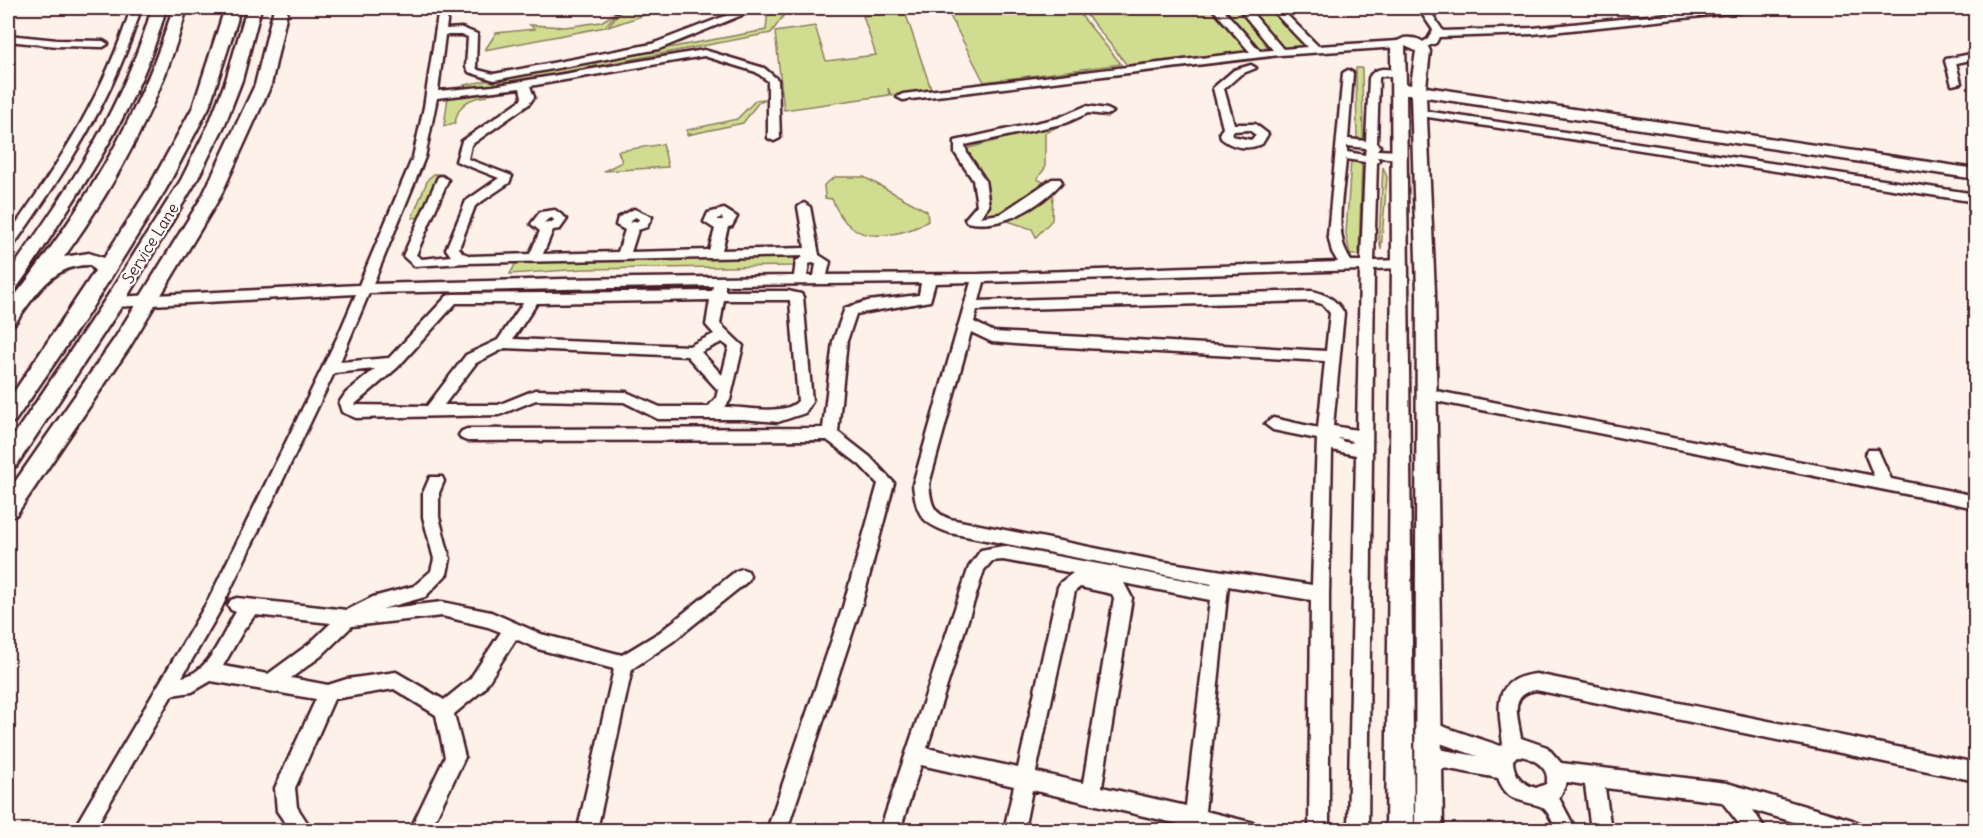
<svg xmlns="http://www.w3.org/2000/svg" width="1983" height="838" viewBox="0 0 1983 838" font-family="Delius,sans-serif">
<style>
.green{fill:#d0dd90;stroke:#8d7e5e;stroke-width:1.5}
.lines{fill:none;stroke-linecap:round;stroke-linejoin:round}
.street-casing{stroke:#4a1f2b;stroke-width:5}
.secondary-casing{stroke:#4a1f2b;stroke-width:5}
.street{fill:#fdfcf7;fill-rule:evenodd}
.secondary{fill:#fdfcf7;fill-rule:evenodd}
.labels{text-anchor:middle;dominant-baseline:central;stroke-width:4.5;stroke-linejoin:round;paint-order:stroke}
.street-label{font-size:16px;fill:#4a1f2b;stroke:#fdfcf7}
</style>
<rect width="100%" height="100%" fill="#fdf1e9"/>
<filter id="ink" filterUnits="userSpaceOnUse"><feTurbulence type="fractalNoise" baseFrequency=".0167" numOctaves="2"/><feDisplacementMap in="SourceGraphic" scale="12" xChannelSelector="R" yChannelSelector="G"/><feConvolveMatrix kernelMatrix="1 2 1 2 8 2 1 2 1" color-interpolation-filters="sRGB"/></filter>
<g filter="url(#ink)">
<path class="green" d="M622 8H666L608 27Z
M768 8H789L771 33 470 90 464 85 766 30Z
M946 8H1075L1121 64 984 82Z
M1081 8H1210L1247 51 1127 65Z
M1222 8H1240L1272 47 1256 48Z
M1247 8H1271L1307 47 1283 50Z
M617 12 605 27 485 50 496 33 535 29 530 25 565 27 601 22Z
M905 12 931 89 891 95 888 88 889 95 784 110 775 32 815 26 826 61 876 55 863 16Z
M1356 68H1362L1363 138 1357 141Z
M486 92 487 96C469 98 458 104 455 123L444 126 448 97Z
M765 99 758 103 743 123 687 135V130L737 119 756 100Z
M1068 121 1045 133V168L1037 179 1047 184 1006 211 982 218 965 149Z
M663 144 668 167 604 171 622 162 618 151Z
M1351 160 1362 161 1359 255H1350L1346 234Z
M1383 167 1387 177 1381 250 1379 238Z
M434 174H439L422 217 412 218 428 179Z
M835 177H864L927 211 928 221C909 233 870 243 851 227 843 221 836 209 832 199L825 198 824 185Z
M1053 189 1052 220 1036 237 1032 229 1005 220Z
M796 257 795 266 584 269 510 274 517 261Z"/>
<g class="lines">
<defs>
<path id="street" d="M131 8H141C115 97 66 171 13 246L8 247V235C59 164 105 92 131 8Z
M439 8H449L446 29 462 28 477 34 476 67 478 70 494 74 652 44 746 8H759L659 49 494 80 469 72 466 67 468 37 462 35H445L438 91 493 86 704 50 764 68 778 80 780 138 774 141 768 138V81L756 72 704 56 530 86 534 97 529 104 471 145 468 159 512 176 509 183 475 206 459 248 463 253 471 256 530 254 540 231 531 224 540 212 555 210 567 219 560 229 553 230 543 254 618 252 625 230 616 225 618 218 634 209 652 217 647 227 638 230 631 252 709 250 715 229 704 222 708 213 724 209 737 217 732 226 728 227 722 250 805 248 798 207 804 203 810 207 819 255 830 262 827 275 979 274 1338 262 1332 252 1328 235 1343 73 1348 70 1353 73 1348 139 1366 141 1369 78C1375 65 1390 69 1403 72V76H1381L1379 78 1377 143 1380 146 1377 150 1400 151 1406 155 1400 159 1377 157 1379 160 1377 163 1374 261 1401 260 1408 264 1401 268 1374 269 1368 830H1348L1356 455 1332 450 1329 594V830H1309L1311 600 1228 586 1205 811 1254 823 1257 830H1194L1187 826 1032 790 1024 830H1004L1014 786 921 765 900 830H880L969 567 981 550 1003 546 1211 585 1212 584 950 533C921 523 916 514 913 484L971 282 935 283 930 301 856 314 847 341 838 432 870 457 894 483 861 607 787 830H767L843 607 878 484 860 465 827 440 467 441 462 439 459 435 462 431 467 429 823 428 833 341 845 308 868 301 919 295 921 283 725 285V291H788L801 294 803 297 812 402 805 413 778 422 743 419H658L624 402 536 400 499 415 356 418 342 412 339 403 346 393 375 369 334 373 221 609 182 677C210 673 222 633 236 612L231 610 228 605 231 600 237 598 347 610 373 597 414 586 431 571 434 559 423 517V493L430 477H442L444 481 439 493V517L450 559 447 574 425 597 382 609 442 602 491 612 541 634 622 655 660 632 736 571 742 569 748 571 750 576 748 581 672 642 632 669 597 830H579L578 828 614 669 538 649 516 639 483 690 454 714 465 757 430 830H410L445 757 436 715 394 689 334 699 295 788 297 807 312 830H290L277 811 275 788 316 699 211 681 192 692 172 695 94 830H73L209 599 338 336 356 294 114 307 107 302 114 297 359 285 413 157 424 107ZM520 88 522 97 521 100 462 141 456 161 499 178 466 201 446 249 451 256 422 259 416 255 448 180 442 176 438 177 403 256 414 266 465 263 805 256 796 261 794 276 563 279 373 284 425 157 437 98ZM1347 146 1366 148 1365 155 1347 152ZM1346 159 1365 162 1361 261H1351C1332 234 1344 191 1346 159ZM635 217 639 219 638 221 629 223ZM722 217 723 220H717V219ZM552 218 554 220 552 223H544L548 219ZM812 263 816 264 814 276H807L809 264ZM1360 270 1357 430 1333 426 1344 313C1336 299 1327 295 1312 291L979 301 984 282ZM713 286 712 291 452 294 447 296 389 358 340 362 369 293ZM710 300 706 325 714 334 689 346 513 339 537 303ZM724 300H790L798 401C786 416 743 407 725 407L730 400 743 346 720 324ZM1312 301 1322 304 1330 313 1326 351 994 332 974 322 977 310ZM456 303H523L498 340 466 355 427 406 354 405 398 367ZM971 332 992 342 1029 345 1325 361 1318 428 1273 418 1265 424 1273 430 1317 439 1312 585 1159 561 950 519C932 513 931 502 929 484ZM722 342 729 347 722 375 701 352ZM505 348 687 356 718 390 716 398 708 407H660L626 392 535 390 498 405H444L476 363ZM1338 438 1350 440 1353 443 1344 442ZM1003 560 1073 573 1061 582 1058 587 1018 768 927 748 984 570 992 561ZM1124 583 1210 600 1186 806 1102 787 1132 598ZM1080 587 1112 594 1114 598 1083 783 1036 772 1075 591ZM255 615 331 623 309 644 268 674 223 666 243 631ZM442 616 488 627 501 632 470 679 444 700 396 672 347 679 328 685 291 678 321 656 352 626Z
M608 8H623L618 11Z
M1212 8H1222L1260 51 1273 50 1238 8H1248L1283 49 1307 47 1270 8H1280L1318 46 1398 41 1403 44 1398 47 1280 55 903 100 897 97 903 94 1250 52Z
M1418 8H1428L1443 31 1533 28 1727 8H1755L1750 11 1533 34 1439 37 1436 43 1421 49 1416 46 1428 39 1433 30Z
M8 35 57 40 103 41 108 44 103 47 57 46 8 41Z
M1976 53V59L1956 63 1961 83 1952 85 1945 61 1946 59Z
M1251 65 1256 68 1241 74 1224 89 1234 124H1255L1268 134 1262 144C1248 150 1232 148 1221 138L1220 132 1223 128 1213 88 1234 70ZM1249 130 1256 135 1251 140 1232 136 1233 131Z
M1086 106 1107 109 1113 112 1107 115 1088 113 1066 123 965 145 967 153 985 180 989 206 980 217 1000 214 1052 179H1060L1062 182C1040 207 1000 230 967 222L965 219 977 205 973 180 955 153V141L1058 118Z
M1419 110 1976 194V202L1415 115 1413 113Z
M1426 389 1874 476 1865 454 1868 450H1878L1891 479 1976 496V508L1421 398 1419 394Z
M1536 674 1976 763V781L1536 690C1508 694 1518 718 1521 738L1547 747 1561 763 1727 783 1852 820 1859 823 1862 830H1820L1753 810 1766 830H1744L1722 802 1605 788 1611 830H1591L1585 785 1567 782 1559 798 1576 830H1556C1553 823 1548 809 1540 806 1520 799 1508 803 1498 778L1427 765 1420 762 1417 756 1420 750 1427 747 1477 756 1420 736 1418 730 1420 724 1427 721 1501 746 1503 744C1499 709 1490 679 1536 674ZM1517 756C1531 756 1552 768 1546 784L1536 788C1522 784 1513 774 1513 760Z"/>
<path id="secondary" d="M152 8H166C146 84 108 148 65 214 49 239 33 266 15 290L8 292V274C67 193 124 106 152 8Z
M173 8H187C162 99 119 181 64 257L89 253 104 258 148 189 193 107 225 8H239L237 21 209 107 166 189 86 317 15 421 8 424V401L95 271 90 265C52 264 35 296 15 323L8 325V305C79 214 140 120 173 8Z
M247 8H261L242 80 225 124 197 180 121 307 16 466 8 468V444L107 297 181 180 209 124 226 80Z
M274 8H288L271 85 220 197 129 348 16 515 8 518V492L115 338 202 197 255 85Z
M1404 38C1415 37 1426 40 1430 51L1426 87 1976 169V179L1426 97 1435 292 1443 830H1415L1417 292 1411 94H1406L1414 830H1386L1392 264 1391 44ZM1405 46 1416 51 1411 85 1406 84Z"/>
</defs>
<use href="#street" class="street-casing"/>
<use href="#secondary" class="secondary-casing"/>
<use href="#street" class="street"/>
<use href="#secondary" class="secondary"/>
</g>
</g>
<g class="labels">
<g class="street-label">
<text transform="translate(150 243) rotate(-58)">Service Lane</text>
</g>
</g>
<rect width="1983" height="838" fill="none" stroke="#fdfcf7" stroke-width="30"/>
<rect x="15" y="15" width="1953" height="808" fill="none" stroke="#4a1f2b" stroke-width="2" filter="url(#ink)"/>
</svg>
